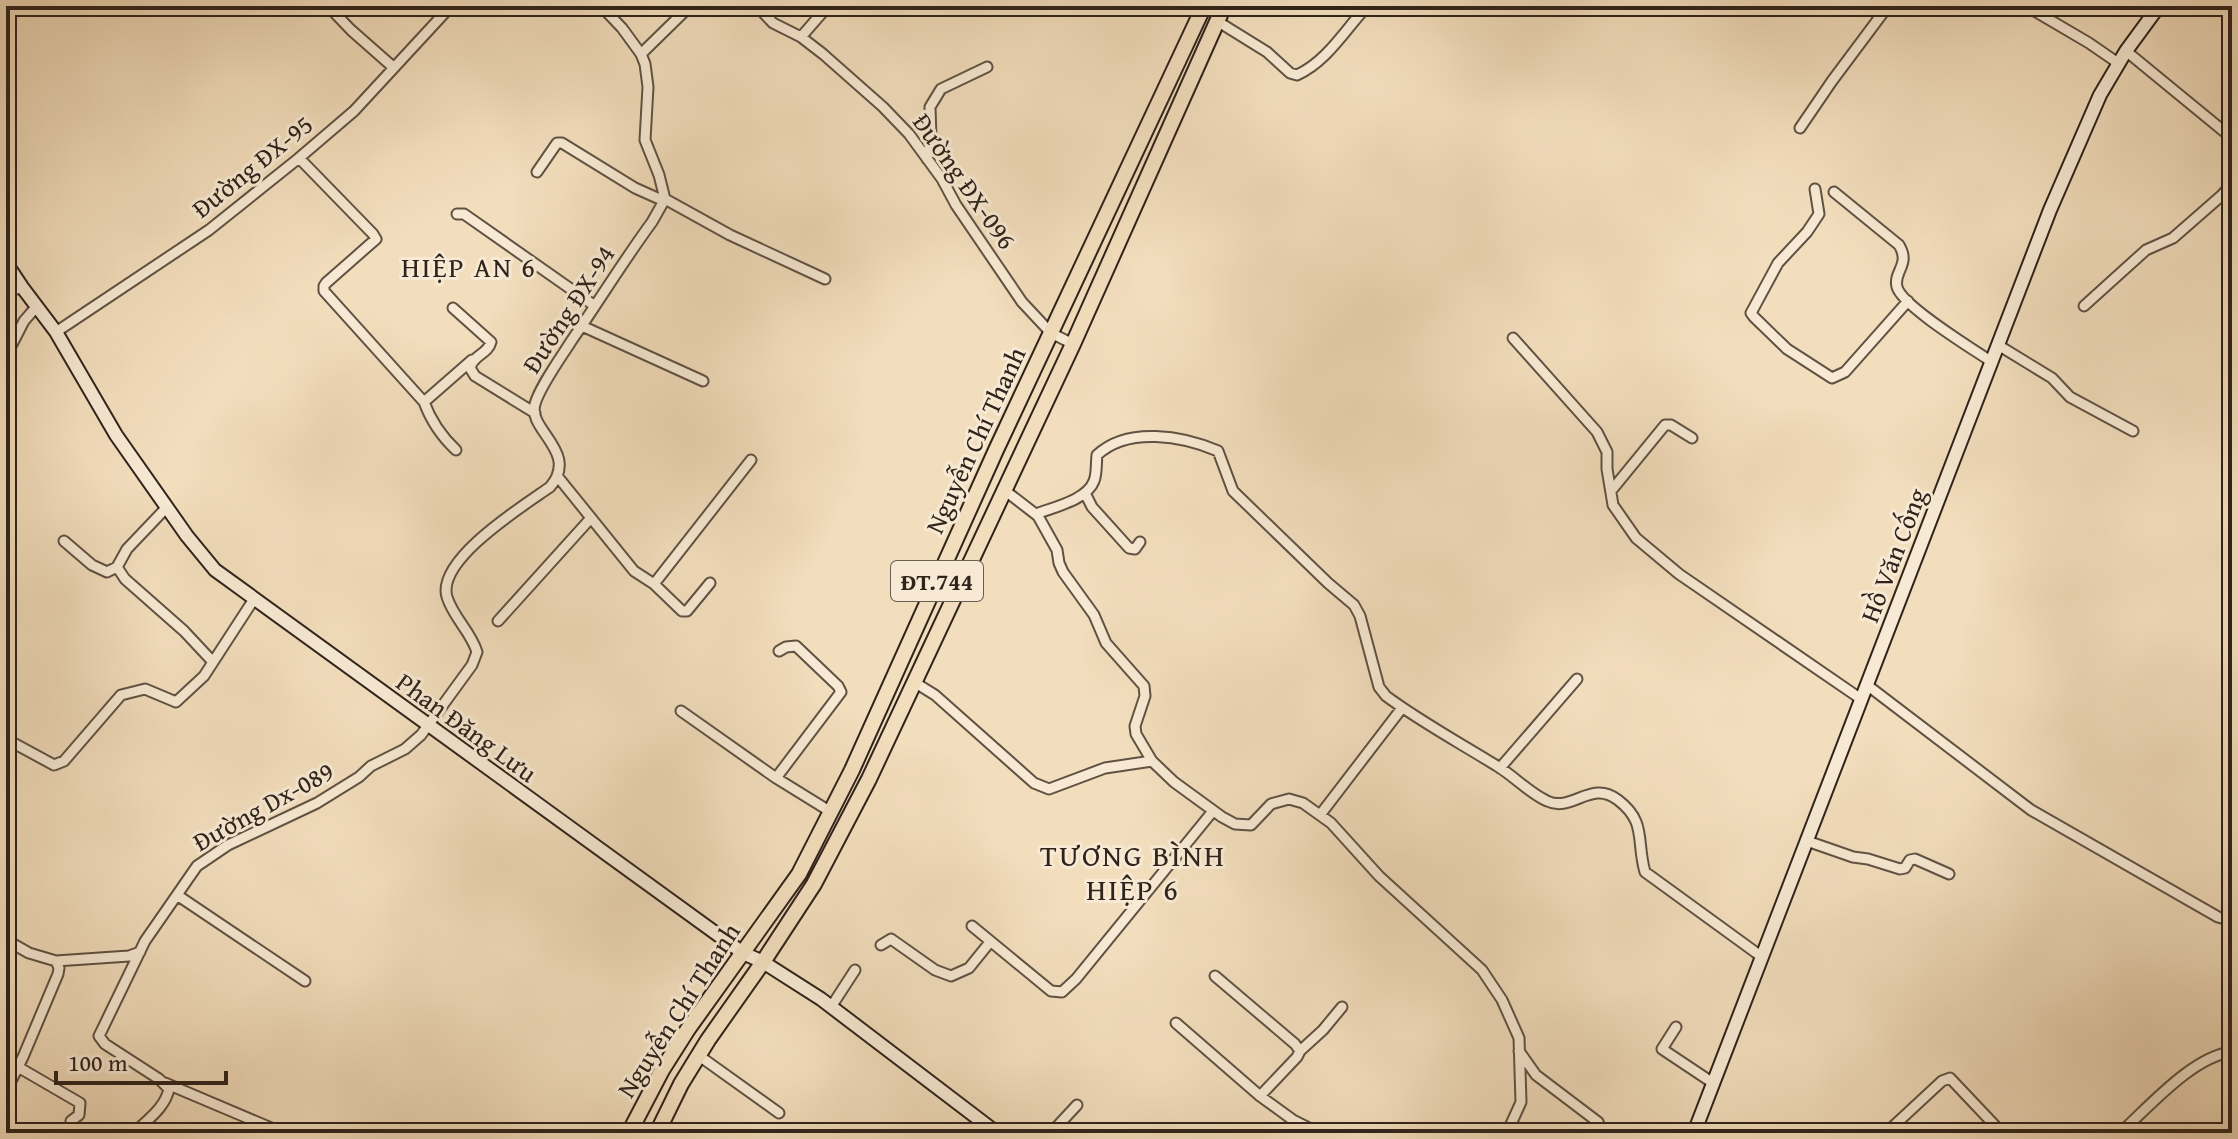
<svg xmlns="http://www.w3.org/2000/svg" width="2238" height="1139" viewBox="0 0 2238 1139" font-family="'Gentium Book Plus',serif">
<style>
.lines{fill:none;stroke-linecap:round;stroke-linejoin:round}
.street-casing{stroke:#605243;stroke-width:13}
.secondary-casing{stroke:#2f231b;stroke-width:16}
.primary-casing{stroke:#2f231b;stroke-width:18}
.street{stroke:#f7e9d3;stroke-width:9}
.secondary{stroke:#f7e9d3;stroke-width:12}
.primary{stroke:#f2ddbc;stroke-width:14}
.labels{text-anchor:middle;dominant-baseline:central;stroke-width:6;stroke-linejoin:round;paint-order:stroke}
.shield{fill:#f7e9d3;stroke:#6b5e52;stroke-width:2}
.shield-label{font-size:24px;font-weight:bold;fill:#2f231b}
.street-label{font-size:26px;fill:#2f231b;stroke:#f7e9d3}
.neighbourhood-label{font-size:28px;letter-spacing:2px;fill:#2f231b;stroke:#f7e9d3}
.quarter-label{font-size:30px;letter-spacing:2px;fill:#2f231b;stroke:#f7e9d3}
</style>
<rect width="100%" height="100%" fill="#f2ddbc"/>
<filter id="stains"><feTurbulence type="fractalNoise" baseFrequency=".0025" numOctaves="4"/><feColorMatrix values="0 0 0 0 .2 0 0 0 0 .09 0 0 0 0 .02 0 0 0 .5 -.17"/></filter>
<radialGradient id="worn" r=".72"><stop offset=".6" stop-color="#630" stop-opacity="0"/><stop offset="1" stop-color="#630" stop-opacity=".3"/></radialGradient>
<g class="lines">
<defs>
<path id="street" d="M328 6 351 30 393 67
M757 6 773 23 801 37 823 54 883 107 909 134 942 179 956 205 1022 302 1051 333 1073 344
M2026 6 2089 43 2118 63
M1217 21 1267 52 1290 73 1297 75C1324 63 1342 35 1361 13
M801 37 828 6
M2126 51 2232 138
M641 54 690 6
M1800 128 1832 81 1888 6
M299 158 373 234 376 239 326 283 324 286V291L424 402
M927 159 931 138 930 107 941 89 987 67
M537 172 557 143H562L635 188 664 201
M1815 189 1819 214 1807 232 1778 263 1751 313 1754 317 1787 349 1832 378 1845 372 1908 301
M1834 192 1899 245C1911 265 1893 271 1897 287 1902 306 1973 349 1992 362
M665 199 730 235 825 279
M457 214H464L595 306
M6 293 22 287
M2084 306 2146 250 2173 238 2221 196 2232 184
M453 308 491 342C488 354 473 355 470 368L475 376 535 413
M582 326 703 381
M56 332 209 230 299 158 354 111 451 6
M1513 338 1597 432 1607 452V469L1613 505 1636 538 1679 574 1861 699
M1998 345 2052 378 2070 397 2133 431
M6 356 24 321 37 306
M456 450C441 436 431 421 424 402L472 360
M558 477 634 571 654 584 751 460
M1003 489 1038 516 1057 550 1059 563 1063 572 1094 615 1106 643 1144 686 1145 696 1135 726 1136 734 1152 761 1174 782 1222 817 1235 824 1251 825 1271 804 1289 799 1303 803 1331 823 1379 876 1482 970 1502 1000 1519 1038 1521 1102 1507 1133
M1611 491 1665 425H1671L1692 438
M1085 493 1092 507 1129 548 1135 549 1140 542
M1036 514C1054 507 1087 500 1094 481 1097 474 1096 463 1097 455 1128 426 1183 436 1218 451L1233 491 1328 583 1354 605 1360 616 1379 687 1386 696C1421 722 1460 743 1497 766 1514 776 1529 793 1547 801 1572 813 1591 779 1618 800 1647 822 1636 841 1645 872L1762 957
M64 541 92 565 107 572 117 567 127 549 167 507
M117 567 125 579 184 631 213 662
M654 584 682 611H687L710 583
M498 621 591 518
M914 682 935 695 1034 783 1049 789 1105 768 1152 761
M1867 685 2031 810 2218 917 2232 921
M681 711 776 778 831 812
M6 739 54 765 64 761 121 695 145 689 176 702 204 676 254 599
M1500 768 1577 679
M776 778 841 692 838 686 796 646 786 647 779 651
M1320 815 1402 708
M1807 841 1853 857 1868 859 1900 869 1905 868 1910 860 1915 859 1949 874
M177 895 305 981
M972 926 1051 991 1062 992 1076 979 1213 811
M6 940 29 953 56 961 129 956 140 952
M881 945 891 939 935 970 951 976 969 968 990 942
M1215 976 1295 1044 1300 1051 1297 1057 1260 1096
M831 1007 855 970
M1176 1023 1260 1096 1293 1120 1319 1133
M1676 1027 1662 1049 1713 1083
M1300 1051 1323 1030 1342 1007
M1519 1051 1536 1075 1598 1122 1603 1133
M698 1055 779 1113
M18 1067 80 1103 79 1115 71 1121
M165 1083 283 1133
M6 1091 23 1057 58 974 59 968 56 961
M134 1133C147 1120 165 1108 169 1089L159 1079 105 1044 99 1036 145 941 197 866 228 845 317 803 359 777 371 766 405 749 421 735 472 665 477 652C471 632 453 617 447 597 436 560 523 506 550 487 580 452 527 430 535 404 540 386 562 356 572 340 599 301 624 260 652 222L665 199 659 175 645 140 648 87 645 64 641 54 622 28 601 6
M1051 1133 1077 1105
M1886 1133 1942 1081 1950 1078 2002 1133
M2120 1133C2149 1107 2193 1056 2232 1052"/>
<path id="secondary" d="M6 263 22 287 56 332 116 435 187 536 215 570 743 953 763 962 821 999 997 1133
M1694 1133 2050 210 2100 95 2126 51 2159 6"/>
<path id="primary" d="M629 1133 662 1070 688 1029 799 874 852 770 996 450 1204 6
M657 1133 681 1084 708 1040 763 962 814 884 869 779 1073 344 1224 6"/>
</defs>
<use href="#street" class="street-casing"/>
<use href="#secondary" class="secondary-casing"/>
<use href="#primary" class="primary-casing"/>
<use href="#street" class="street"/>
<use href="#secondary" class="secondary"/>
<use href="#primary" class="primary"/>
</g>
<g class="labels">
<rect class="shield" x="891" y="561" width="92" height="40" rx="6"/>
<g class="shield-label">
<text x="937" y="581">ĐT.744</text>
</g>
<g class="street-label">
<text transform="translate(252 166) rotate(-39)">Đường ĐX-95</text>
<text transform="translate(965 181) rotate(55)">Đường ĐX-096</text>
<text transform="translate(568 309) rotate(-57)">Đường ĐX-94</text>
<text transform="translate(975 440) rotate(-65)">Nguyễn Chí Thanh</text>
<text transform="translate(1893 555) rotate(-69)">Hồ Văn Cống</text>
<text transform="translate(467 727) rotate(36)">Phan Đăng Lưu</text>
<text transform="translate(263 806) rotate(-29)">Đường Dx-089</text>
<text transform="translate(678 1010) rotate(-57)">Nguyễn Chí Thanh</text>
</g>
<g class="neighbourhood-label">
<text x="469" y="266">HIỆP AN 6</text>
</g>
<g class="quarter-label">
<text x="1133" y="855">TƯƠNG BÌNH<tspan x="1133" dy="34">HIỆP 6</tspan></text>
</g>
</g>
<rect width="2238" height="1139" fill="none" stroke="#f2ddbc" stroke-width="32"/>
<rect x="8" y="8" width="2222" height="1123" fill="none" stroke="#2f231b" stroke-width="4"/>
<rect x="16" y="16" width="2206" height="1107" fill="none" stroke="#2f231b" stroke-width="2"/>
<path d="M56 1071v12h170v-12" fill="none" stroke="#2f231b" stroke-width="4"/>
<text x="68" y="1071" font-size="24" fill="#2f231b" stroke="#f7e9d3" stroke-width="6" paint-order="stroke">100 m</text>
<rect width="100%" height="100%" filter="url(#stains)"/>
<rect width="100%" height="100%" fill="url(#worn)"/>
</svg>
